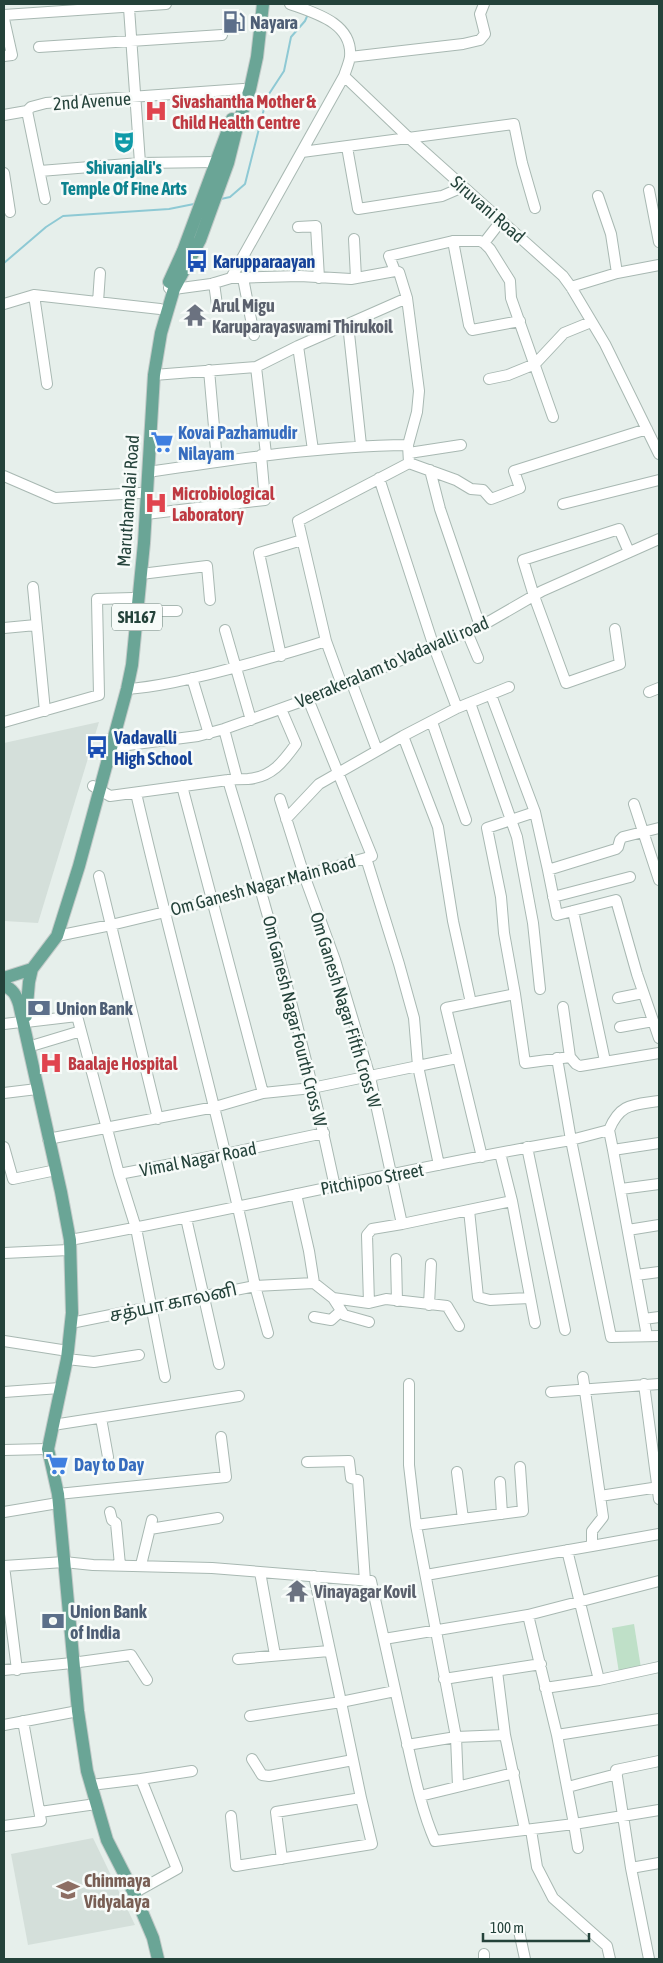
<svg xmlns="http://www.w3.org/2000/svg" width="663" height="1963" viewBox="0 0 663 1963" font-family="'Asap Condensed','Noto Sans Tamil',sans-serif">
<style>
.built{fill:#d4dfda}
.green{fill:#bfe0c8}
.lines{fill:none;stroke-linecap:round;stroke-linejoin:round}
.stream{stroke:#8ec9d4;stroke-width:2}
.minor-casing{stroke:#a8b8b2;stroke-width:12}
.major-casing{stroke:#c2cac8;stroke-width:14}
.minor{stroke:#fff;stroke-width:10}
.major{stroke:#6aa596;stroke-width:12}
.labels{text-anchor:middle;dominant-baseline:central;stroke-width:5;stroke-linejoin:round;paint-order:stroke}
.shield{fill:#f7fbf9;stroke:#637a73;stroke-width:1}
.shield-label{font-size:16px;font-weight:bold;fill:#24423a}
.service-label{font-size:18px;font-weight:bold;fill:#4e5e75;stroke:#f7fbf9;text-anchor:start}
.street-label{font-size:18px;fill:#24423a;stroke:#f7fbf9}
.health-label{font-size:18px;font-weight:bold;fill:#be3a42;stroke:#f7fbf9;text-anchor:start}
.culture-label{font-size:18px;font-weight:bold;fill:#0d838f;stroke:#f7fbf9}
.transit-label{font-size:18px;font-weight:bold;fill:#164399;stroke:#f7fbf9;text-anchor:start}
.worship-label{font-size:18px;font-weight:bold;fill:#5b616d;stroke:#f7fbf9;text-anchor:start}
.shop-label{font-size:18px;font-weight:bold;fill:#366cbe;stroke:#f7fbf9;text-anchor:start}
.education-label{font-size:18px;font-weight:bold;fill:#785e54;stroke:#f7fbf9;text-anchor:start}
</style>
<rect width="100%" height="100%" fill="#e6efeb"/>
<path class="built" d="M99 722 38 923 4 921V743Z
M93 1838 135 1925 28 1945 11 1854Z"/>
<path class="green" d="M634 1624 641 1668 619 1673 612 1628Z"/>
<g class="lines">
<path class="stream" d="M221 199 230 197 245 184 267 97 284 71 291 37 305 21 308 14
M4 263 46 227 63 216 169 209 194 204"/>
<defs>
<path id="minor" d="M290 4C315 13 353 23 350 57 349 63 346 70 344 76L409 138 563 276 571 287 605 344 659 454
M129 8 140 163
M4 15 166 4
M4 19 12 55 4 56
M39 47 222 35
M350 57 463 44 480 40 485 34 480 14 484 4
M27 111 45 199
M4 115 27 111 31 107 46 103 243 89
M347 147 358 209 442 196 463 187
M302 152 514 124 522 163 535 208
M40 171 140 163 216 162
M4 173 10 212
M649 190 659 242
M598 196 611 234 617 273
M501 221 484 243 490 249 510 281 511 298 553 417
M298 227 316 226 319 278
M354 239 356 278
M453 241 469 325 472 330 520 321
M395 271 389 256 453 241H480L484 243
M231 278 344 76
M243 278 254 335
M214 283 217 305
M571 287 617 273 659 265
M34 295 47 384
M98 302 100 273
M4 304 34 295 160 309
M348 324 361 445
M256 367 266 454
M209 370 217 461
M154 375 256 367 298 346
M489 379 508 375 535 364 564 333 591 322
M313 450 298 346 407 298
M409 453 461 445
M409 463 456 480 471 489 483 490 491 499 520 488 514 471 647 429
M430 470 440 509 480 626
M148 472C235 459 321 446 408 445L417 412 419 391 407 298 399 272 395 271 351 279 300 276 231 278 211 284 174 289 169 288
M4 476 55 498 140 493
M379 478 434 647 457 708 403 736
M563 504 659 480
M146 514 265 500 261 455
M141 574 207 566 210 600
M33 587 45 711
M137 611H177
M4 628 36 625
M615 629 620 664 566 683 534 596 523 560 619 529 629 552
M225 630 251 720
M467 632 478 658
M281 656 259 553 302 540
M192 678 209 734
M351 681 377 750
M342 685 326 641 298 521 409 463 408 445
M127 689C156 687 185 680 214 673 252 663 289 653 326 641
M649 692 659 688
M491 695 535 812
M308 699 372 856 366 858
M470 703 517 837 533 923 540 989
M457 708 509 687
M4 722 99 695 97 599 133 598
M432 722 466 820
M224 729 237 778
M107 740 118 745H128L198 736 224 729 308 699 463 634 490 621 542 591 659 539
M228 780C235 779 241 779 248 779 272 777 283 762 296 744L281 709
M93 786 110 796 228 780C269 914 306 1050 335 1187
M182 786 263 1093
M280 799 304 875 335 960 370 1077 402 1224 512 1201 500 1153
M634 804 659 880
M286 819 319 784 403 736 438 827 453 921 471 1003
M548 870 557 915 616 900 637 974 659 1038
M99 876 158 1119
M553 897 630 877
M573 911 605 1061
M57 936 111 925 211 901 366 858 399 964 414 1018 418 1066 457 1058
M515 994 525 1063 570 1057 576 1064 580 1066 659 1053
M618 998 643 993
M563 1007 570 1057
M26 1022 77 1016 119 1174 225 1154 324 1133
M4 1024 21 1022
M620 1027 653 1021
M28 1047 81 1031
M557 1058 571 1140 611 1337 659 1336
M4 1093 37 1089
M609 1130C620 1103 633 1105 659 1101
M48 1139 215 1107 263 1093 312 1088 418 1066 439 1165
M4 1147 13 1179 56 1170
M527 1147 565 1330
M613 1150 647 1336
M482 1157 446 1008 515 994 504 933 501 897 487 828 535 812 548 870 616 849 618 847 620 840 623 837 659 828
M119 1174 136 1228 165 1377
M621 1189 659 1184
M296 1194 309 1251 314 1283
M512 1201 535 1323
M469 1210 478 1297 490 1300 530 1298
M186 1218 219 1364
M628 1230 659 1225
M70 1240C237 1210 403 1168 571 1140L609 1130 613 1150 659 1143
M4 1253 69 1250
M396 1259 397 1301
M636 1275 659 1272
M333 1298 344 1315 369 1322
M369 1303 367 1235 372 1229 402 1224
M429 1305 431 1264
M314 1317 331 1320 341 1311
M644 1319 659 1317
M71 1323 255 1286C221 1120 174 958 136 793
M268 1333 255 1286 314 1283 333 1298 369 1303 386 1299 447 1306 459 1326
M4 1341 68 1351
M67 1359 94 1362 139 1355
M409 1384V1465L416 1525 456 1737 458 1786
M644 1384 659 1499
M4 1392 60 1388
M551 1392 659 1384
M101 1418 108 1457
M53 1425 239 1396
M4 1450 48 1449
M307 1462 349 1461 351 1478 358 1480 365 1581
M457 1472 463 1519
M500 1482 502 1514
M58 1494 226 1477 221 1437
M600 1496 659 1487
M4 1512 58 1503
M110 1512 112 1520 116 1523 120 1565
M416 1525 523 1511 520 1467
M150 1529 218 1518
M592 1546 659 1534
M567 1550 599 1680
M141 1565 152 1520
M4 1566 64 1562 93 1565 212 1568 371 1581C383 1634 394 1686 406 1738 414 1773 421 1809 435 1841L574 1824 557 1735 659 1719
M4 1566 17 1670
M260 1572 275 1655
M426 1575 592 1546V1531L603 1517 583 1377
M314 1576 341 1702 395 1691
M528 1615 557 1735
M384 1639 528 1615 659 1581
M238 1659 329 1651
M4 1670 72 1663 131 1655 147 1680
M497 1671 505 1735 525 1830
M444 1679 541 1664
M545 1688 599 1680 659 1667
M250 1716 341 1702 361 1798 276 1812 282 1859
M4 1725 78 1711
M407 1745 456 1737 505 1735
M252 1759 262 1775 269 1776 353 1760
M91 1785 141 1779
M568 1787 617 1774
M420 1796 514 1773
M40 1812 96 1804
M231 1816 236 1866 372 1844 361 1798
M4 1826 41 1821 23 1721
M531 1830 537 1867 553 1898 607 1946 610 1959
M578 1848 574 1824 659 1810
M631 1868 659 1863
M134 1893 177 1869 141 1779 192 1771
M519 1931 525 1959
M484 1954V1959
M649 1959 631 1868 616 1770 659 1761"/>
<path id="major" d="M169 282 183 251 232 119
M4 978 32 969 57 936 79 866 127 689 132 665 144 543 154 375 161 333 174 289 200 240 228 163 237 127 250 89 257 57 263 4
M4 986C13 989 16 995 19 1004L61 1192 70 1240 72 1313 67 1359 48 1449 58 1494 78 1711 87 1771 107 1840 134 1893 153 1938 158 1959
M26 1016 29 982 32 969"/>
</defs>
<use href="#minor" class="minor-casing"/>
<use href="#major" class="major-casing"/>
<use href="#minor" class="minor"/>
<use href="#major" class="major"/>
</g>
<defs>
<symbol id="fuel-bare" viewBox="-9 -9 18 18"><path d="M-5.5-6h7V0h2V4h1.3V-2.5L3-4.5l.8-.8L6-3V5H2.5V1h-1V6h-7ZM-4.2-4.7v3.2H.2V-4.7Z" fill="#5c6f8a" stroke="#f7fbf9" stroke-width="2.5" paint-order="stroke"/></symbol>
<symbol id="hospital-bare" viewBox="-9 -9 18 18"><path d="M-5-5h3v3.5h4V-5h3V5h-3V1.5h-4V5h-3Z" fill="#e0444e" stroke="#f7fbf9" stroke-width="2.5" paint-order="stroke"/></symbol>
<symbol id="theatre-bare" viewBox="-9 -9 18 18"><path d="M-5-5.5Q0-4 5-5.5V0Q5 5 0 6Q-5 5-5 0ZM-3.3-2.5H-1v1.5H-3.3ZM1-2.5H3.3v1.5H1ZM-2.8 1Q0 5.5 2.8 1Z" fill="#0f9aa8" stroke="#f7fbf9" stroke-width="2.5" paint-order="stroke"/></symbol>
<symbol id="bus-bare" viewBox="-9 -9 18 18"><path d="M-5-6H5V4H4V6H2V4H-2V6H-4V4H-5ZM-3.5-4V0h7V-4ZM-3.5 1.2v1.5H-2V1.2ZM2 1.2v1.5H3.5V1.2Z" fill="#1a4fb4" stroke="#f7fbf9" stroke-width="2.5" paint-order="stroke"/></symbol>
<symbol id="temple-bare" viewBox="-9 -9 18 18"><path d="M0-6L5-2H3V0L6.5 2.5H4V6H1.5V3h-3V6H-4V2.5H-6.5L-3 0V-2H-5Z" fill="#6b7280" stroke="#f7fbf9" stroke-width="2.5" paint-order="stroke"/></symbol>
<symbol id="supermarket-bare" viewBox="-9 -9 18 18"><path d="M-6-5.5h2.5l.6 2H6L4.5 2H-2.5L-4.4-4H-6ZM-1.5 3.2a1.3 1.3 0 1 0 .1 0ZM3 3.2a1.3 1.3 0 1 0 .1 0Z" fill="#3f7fe0" stroke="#f7fbf9" stroke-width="2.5" paint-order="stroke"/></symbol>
<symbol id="bank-bare" viewBox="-9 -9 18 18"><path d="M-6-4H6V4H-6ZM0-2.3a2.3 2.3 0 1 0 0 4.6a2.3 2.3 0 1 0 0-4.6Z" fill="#5c6f8a" stroke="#f7fbf9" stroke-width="2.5" paint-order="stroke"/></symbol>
<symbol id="school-bare" viewBox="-9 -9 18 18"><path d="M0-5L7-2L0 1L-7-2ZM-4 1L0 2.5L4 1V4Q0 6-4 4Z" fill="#8d6e63" stroke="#f7fbf9" stroke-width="2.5" paint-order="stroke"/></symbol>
</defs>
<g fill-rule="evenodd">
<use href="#fuel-bare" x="218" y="6" width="32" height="32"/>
<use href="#hospital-bare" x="140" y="95" width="32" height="32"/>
<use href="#theatre-bare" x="108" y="126" width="32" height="32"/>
<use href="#bus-bare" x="181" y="245" width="32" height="32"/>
<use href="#temple-bare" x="179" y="299" width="32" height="32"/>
<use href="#supermarket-bare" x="146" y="426" width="32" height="32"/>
<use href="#hospital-bare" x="140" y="487" width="32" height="32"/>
<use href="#bus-bare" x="81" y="731" width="32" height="32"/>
<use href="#bank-bare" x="23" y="992" width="32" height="32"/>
<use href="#hospital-bare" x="35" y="1047" width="32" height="32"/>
<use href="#supermarket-bare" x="41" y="1448" width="32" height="32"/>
<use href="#temple-bare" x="281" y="1575" width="32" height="32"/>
<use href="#bank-bare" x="37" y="1605" width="32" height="32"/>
<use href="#school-bare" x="52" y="1874" width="32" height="32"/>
</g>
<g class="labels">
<rect class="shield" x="112" y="603.5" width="50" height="27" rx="4"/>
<g class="shield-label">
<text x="137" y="617">SH167</text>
</g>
<g class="service-label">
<text x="250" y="22">Nayara</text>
<text x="56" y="1008">Union Bank</text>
<text x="70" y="1611">Union Bank<tspan x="70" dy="21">of India</tspan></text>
</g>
<g class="street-label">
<text transform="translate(92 101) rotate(-4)">2nd Avenue</text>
<text transform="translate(488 209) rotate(41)">Siruvani Road</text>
<text transform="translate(128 501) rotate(-86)">Maruthamalai Road</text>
<text transform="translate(392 662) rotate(-23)">Veerakeralam to Vadavalli road</text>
<text transform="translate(263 885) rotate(-15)">Om Ganesh Nagar Main Road</text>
<text transform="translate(346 1010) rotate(73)">Om Ganesh Nagar Fifth Cross W</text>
<text transform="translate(295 1021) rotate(76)">Om Ganesh Nagar Fourth Cross W</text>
<text transform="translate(198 1159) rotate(-11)">Vimal Nagar Road</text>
<text transform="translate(372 1179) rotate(-11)">Pitchipoo Street</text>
<text transform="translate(173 1302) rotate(-12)">சத்யா காலனி</text>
</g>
<g class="health-label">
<text x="172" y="101">Sivashantha Mother &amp;<tspan x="172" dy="21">Child Health Centre</tspan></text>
<text x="172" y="493">Microbiological<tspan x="172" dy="21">Laboratory</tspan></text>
<text x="68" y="1063">Baalaje Hospital</text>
</g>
<g class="culture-label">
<text x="124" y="167">Shivanjali's<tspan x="124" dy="21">Temple Of Fine Arts</tspan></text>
</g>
<g class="transit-label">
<text x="213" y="261">Karupparaayan</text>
<text x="114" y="737">Vadavalli<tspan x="114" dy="21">High School</tspan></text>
</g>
<g class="worship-label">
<text x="212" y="305">Arul Migu<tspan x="212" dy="21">Karuparayaswami Thirukoil</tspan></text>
<text x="314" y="1591">Vinayagar Kovil</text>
</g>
<g class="shop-label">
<text x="178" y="432">Kovai Pazhamudir<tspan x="178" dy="21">Nilayam</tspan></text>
<text x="74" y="1464">Day to Day</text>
</g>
<g class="education-label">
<text x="84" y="1880">Chinmaya<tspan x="84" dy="21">Vidyalaya</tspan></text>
</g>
</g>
<rect width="663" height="1963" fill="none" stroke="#24423a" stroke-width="10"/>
<path d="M483 1933v8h106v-8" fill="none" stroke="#24423a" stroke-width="2.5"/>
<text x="490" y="1933" font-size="15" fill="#24423a" stroke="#f7fbf9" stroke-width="4" paint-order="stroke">100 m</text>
</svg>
